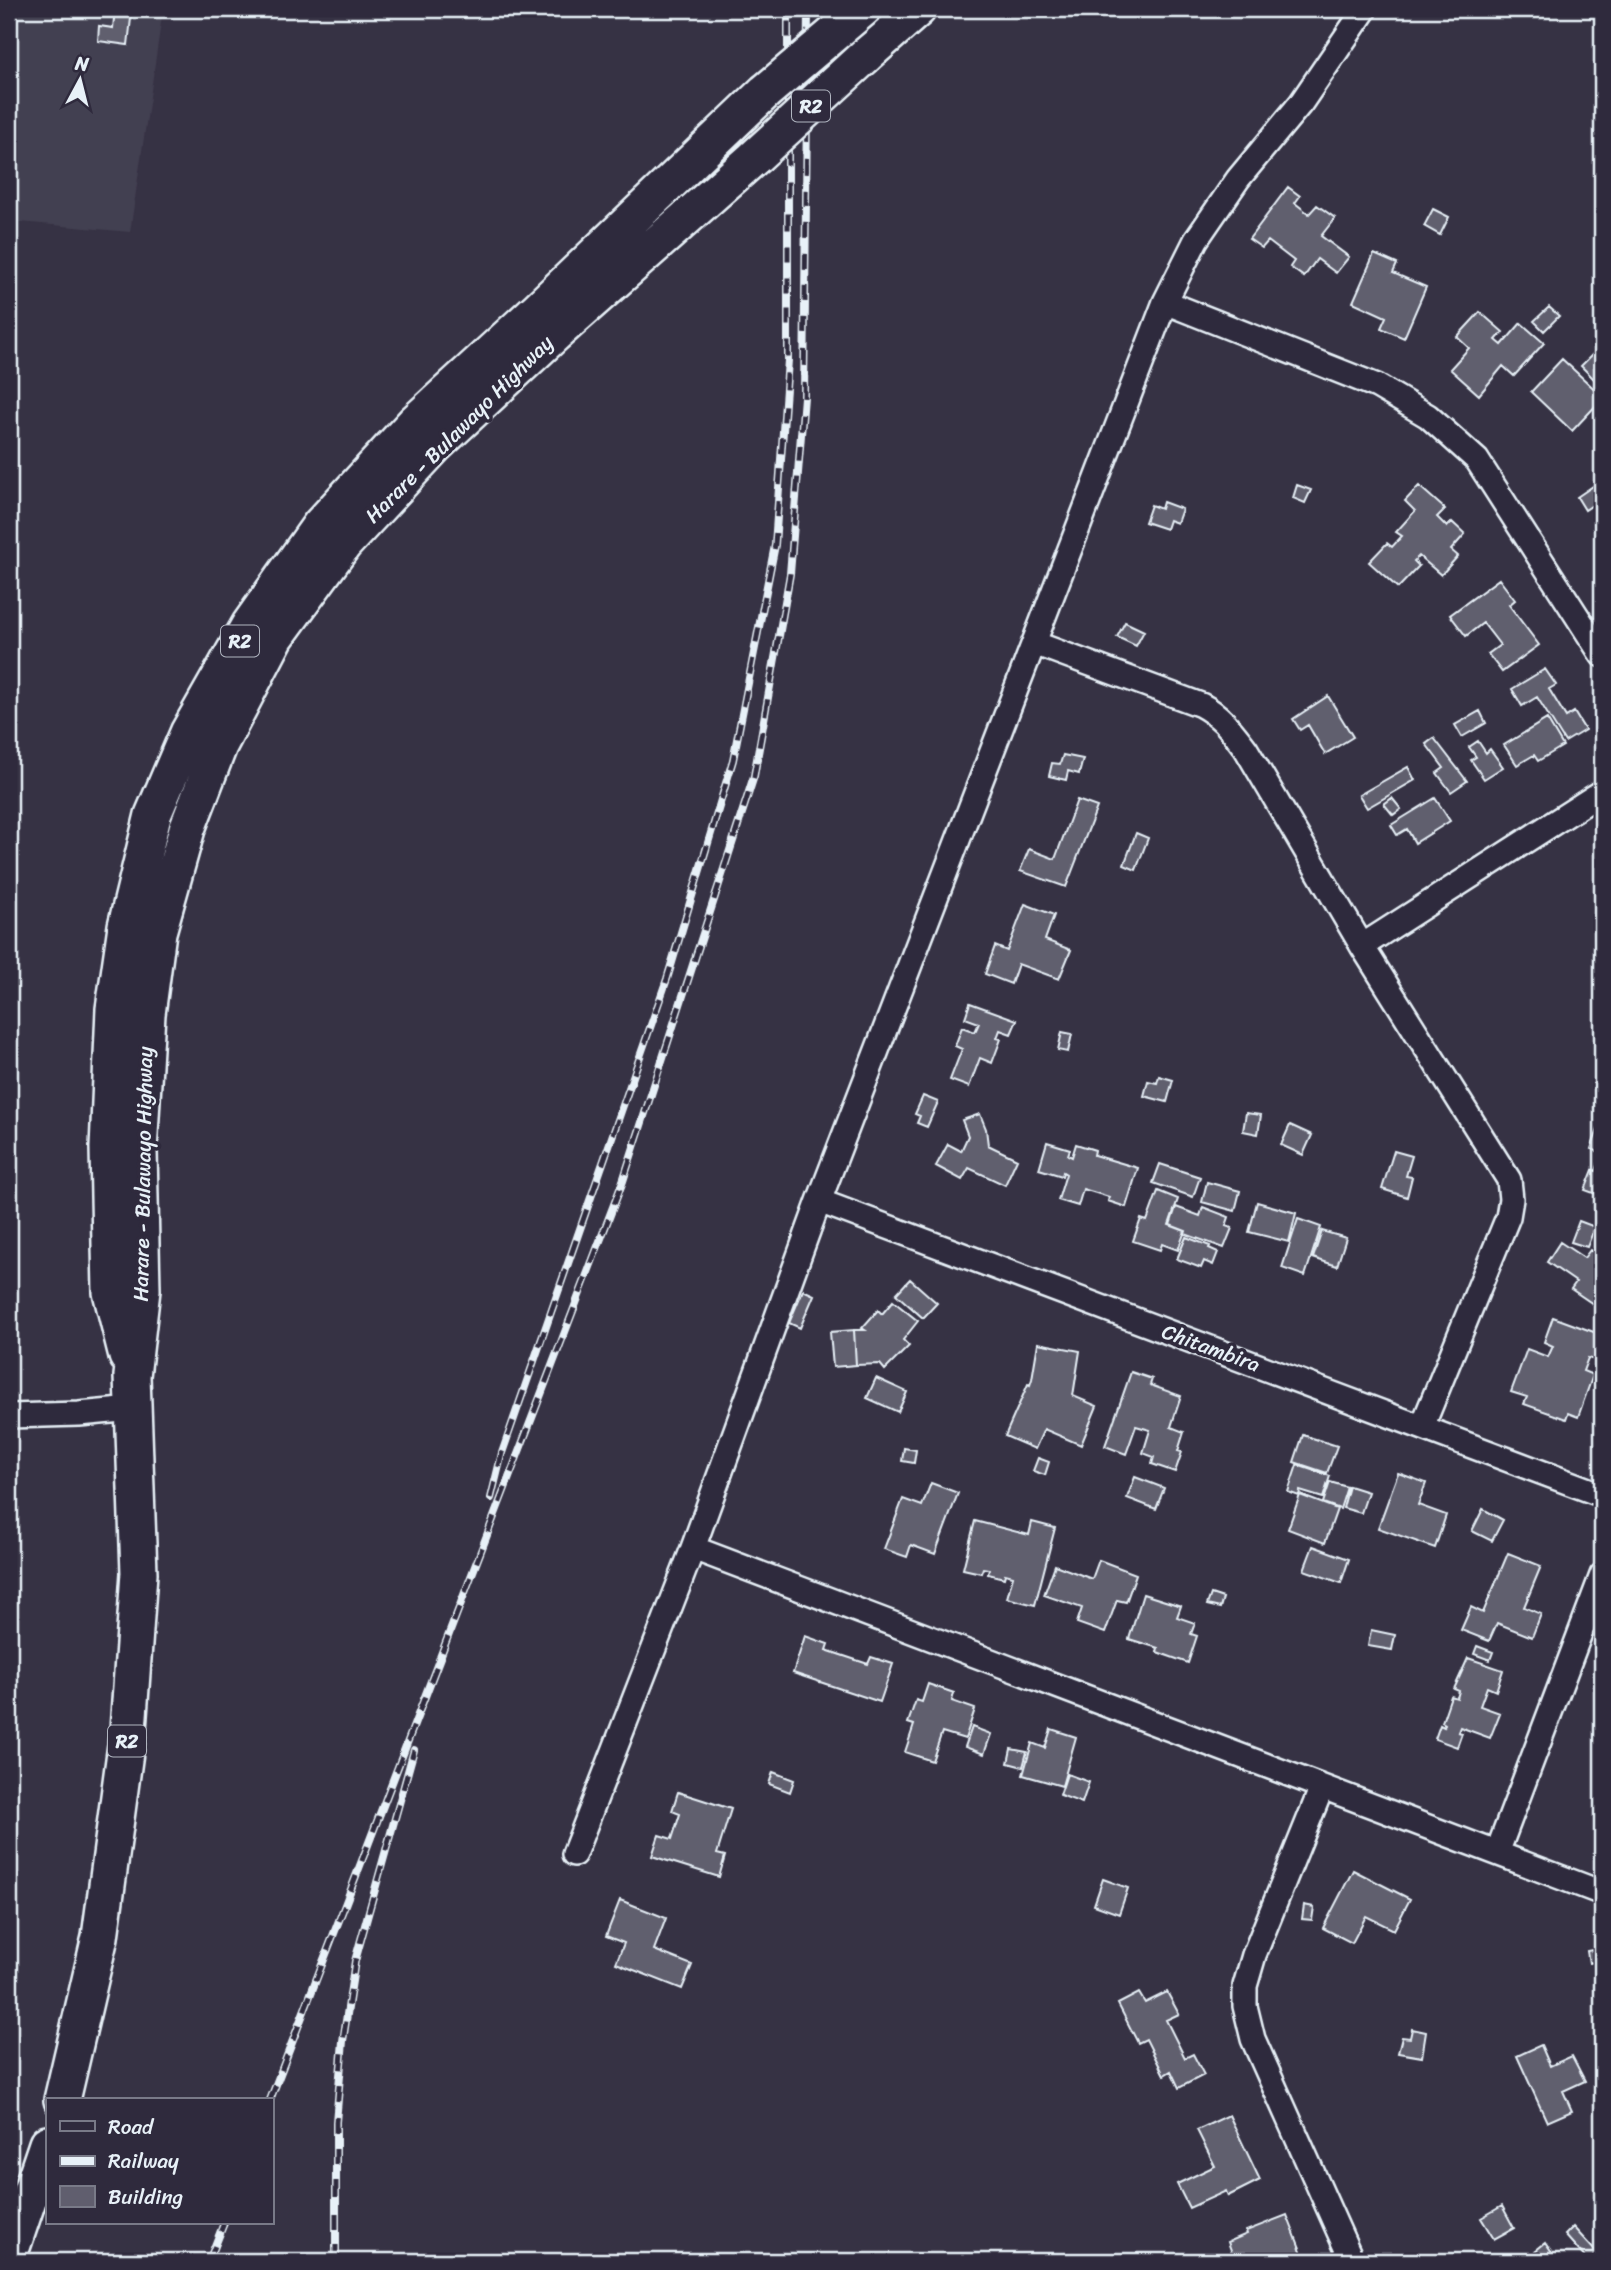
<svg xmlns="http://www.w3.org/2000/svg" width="1611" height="2270" viewBox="0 0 1611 2270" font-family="Sriracha,sans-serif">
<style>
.built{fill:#433f51}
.building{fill:#605e6e;stroke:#e8f1f8;stroke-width:2}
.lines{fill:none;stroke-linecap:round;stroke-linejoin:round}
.minor-casing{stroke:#e8f1f8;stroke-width:28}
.highway-casing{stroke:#e8f1f8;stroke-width:40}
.minor{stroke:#2f2a3d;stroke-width:23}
.highway{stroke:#2f2a3d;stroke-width:35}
.rail-casing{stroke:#e8f1f8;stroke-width:8}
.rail{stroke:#2f2a3d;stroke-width:5;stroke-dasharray:16;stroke-linecap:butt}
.highway-bridge-casing{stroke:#e8f1f8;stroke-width:40;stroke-linecap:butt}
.highway-bridge{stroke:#2f2a3d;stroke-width:35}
.labels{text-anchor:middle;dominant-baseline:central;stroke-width:7;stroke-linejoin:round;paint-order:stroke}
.shield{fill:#2f2a3d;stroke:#b0b5c0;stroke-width:2}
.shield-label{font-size:19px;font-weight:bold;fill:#e8f1f8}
.street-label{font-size:21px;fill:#e8f1f8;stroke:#2f2a3d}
</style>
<rect width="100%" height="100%" fill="#363244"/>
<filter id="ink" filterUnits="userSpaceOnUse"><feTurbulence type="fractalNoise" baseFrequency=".0143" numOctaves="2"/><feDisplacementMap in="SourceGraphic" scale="14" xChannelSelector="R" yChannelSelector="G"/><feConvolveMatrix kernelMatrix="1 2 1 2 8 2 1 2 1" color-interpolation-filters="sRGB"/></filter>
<g filter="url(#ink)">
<path class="built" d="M9 9H163L130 232 9 221Z"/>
<path class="building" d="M115 9H132L128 45 98 41 99 26 113 28Z
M1288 187 1300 196 1295 203 1309 214 1317 205 1335 218 1321 236 1349 257 1336 273 1317 259 1304 277 1290 267 1294 261 1268 241 1262 248 1249 239Z
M1433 209 1449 217 1440 235 1424 226Z
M1374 254 1397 264 1393 273 1426 287 1404 338 1381 328 1386 317 1353 302Z
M1549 307 1559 316 1544 331 1534 321Z
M1480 312 1503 332 1496 340 1502 345 1521 323 1544 343 1514 376 1503 366 1479 395 1450 369 1469 348 1457 337Z
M1598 349 1602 353V383L1600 385 1581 366Z
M1562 359 1602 396V399L1572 431 1531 392Z
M1602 480V503L1600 500 1585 510 1577 497Z
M1297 485 1311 490 1305 503 1293 498Z
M1419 486 1445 509 1437 517 1447 527 1452 522 1465 534 1451 550 1458 556 1441 575 1419 556 1414 561 1419 566 1398 588 1369 562 1387 543 1392 547 1402 536 1396 532 1415 511 1405 501Z
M1163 502 1182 509 1177 523 1169 520 1166 529 1145 522 1151 505 1161 509Z
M1499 579 1515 600 1509 605 1539 645 1502 672 1488 654 1500 645 1483 623 1466 636 1450 615Z
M1125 622 1144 631 1136 646 1117 637Z
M1545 669 1556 685 1549 689 1566 717 1574 712 1585 730 1565 742 1537 697 1522 706 1512 689Z
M1328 696 1353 737 1325 754 1308 725 1300 730 1293 719Z
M1480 711 1486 723 1462 737 1455 725Z
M1547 719 1563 746 1538 761 1534 755 1517 765 1504 745Z
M1434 738 1467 781 1451 792 1437 773 1444 768 1426 744Z
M1478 741 1486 753 1490 749 1503 767 1484 779 1471 760 1476 757 1469 747Z
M1063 755 1083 759 1079 774 1068 771 1066 780 1049 776 1052 763 1060 764Z
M1408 767 1415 780 1367 808 1359 795Z
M1392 798 1401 809 1393 815 1384 804Z
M1435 798 1450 821 1415 843 1407 829 1397 835 1391 825Z
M1077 800 1097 807 1066 887 1020 871 1029 849 1055 859Z
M1136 833 1148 838 1136 870 1124 865Z
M1025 904 1054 915 1045 940 1071 950 1059 979 1018 964 1011 984 985 974 995 946 1007 951Z
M970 1003 1017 1020 1011 1034 1000 1030 997 1038 1001 1039 992 1063 980 1058 969 1087 950 1080 962 1049 955 1046 962 1027 975 1032 979 1023 965 1018Z
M1062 1032 1072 1034 1068 1052 1058 1050Z
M1159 1076 1173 1080 1167 1102 1144 1096 1148 1081 1157 1083Z
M923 1096 938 1102 927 1127 917 1123 920 1116 915 1114Z
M1246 1113 1261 1115 1258 1134 1243 1131Z
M980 1114 986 1129 988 1145 1017 1159 1005 1185 969 1168 962 1180 936 1166 948 1144 961 1151 968 1136 962 1120Z
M1602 1118V1196L1585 1190 1593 1170 1596 1171 1602 1153 1591 1149Z
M1290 1125 1312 1135 1303 1155 1281 1145Z
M1047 1142 1070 1149 1068 1155 1072 1157 1076 1144 1095 1150 1094 1155 1138 1168 1126 1207 1108 1201 1109 1197 1083 1189 1078 1206 1058 1200 1066 1174 1063 1172 1062 1176 1039 1169Z
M1394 1151 1412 1156 1406 1176 1412 1177 1407 1197 1382 1189Z
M1160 1164 1200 1177 1193 1197 1153 1183Z
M1207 1182 1240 1191 1235 1211 1202 1202Z
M1158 1191 1178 1199 1169 1225 1185 1231 1178 1250 1162 1244 1160 1250 1133 1241 1141 1219 1147 1221Z
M1257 1202 1296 1213 1289 1242 1249 1232Z
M1176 1207 1200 1216 1203 1207 1229 1217 1226 1226 1232 1228 1224 1248 1185 1234 1186 1231 1170 1225Z
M1298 1219 1321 1227 1305 1276 1282 1268Z
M1579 1221 1595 1227 1587 1247 1571 1242Z
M1322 1231 1346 1238 1337 1266 1313 1258Z
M1186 1237 1210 1246 1209 1248 1218 1252 1213 1265 1204 1261 1201 1268 1177 1259Z
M1560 1242 1584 1258 1590 1250 1602 1258V1310L1571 1289 1576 1282 1547 1262Z
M910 1279 937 1303 923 1318 896 1294Z
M803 1290 814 1295 800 1328 789 1323Z
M893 1301 918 1321 903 1340 909 1346 885 1370 880 1364 856 1365 854 1330H865L862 1328 878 1310 882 1314Z
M1553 1317 1602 1335V1350L1598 1361 1588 1358 1583 1371 1593 1375 1578 1417 1568 1413 1566 1419 1524 1404 1527 1397 1511 1392 1527 1349 1548 1357 1553 1346 1544 1342Z
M854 1330 856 1365 833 1367 830 1332Z
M1038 1343 1080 1351 1073 1396 1097 1406 1081 1445 1044 1429 1035 1449 1005 1436 1028 1384 1030 1385 1032 1379Z
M1131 1372 1152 1379 1150 1385 1181 1396 1171 1427 1184 1432 1178 1451 1182 1452 1175 1472 1152 1464 1154 1457 1143 1453 1150 1430 1136 1426 1126 1454 1105 1446Z
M876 1378 907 1392 898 1412 867 1398Z
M1303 1435 1337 1446 1327 1473 1294 1462Z
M904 1448 916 1450 914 1463 902 1461Z
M1038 1458 1049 1462 1045 1475 1033 1471Z
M1297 1465 1330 1476 1323 1498 1300 1491 1299 1496 1288 1492Z
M1398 1473 1426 1483 1418 1505 1446 1515 1435 1548 1378 1528Z
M1135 1477 1164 1488 1156 1509 1127 1498Z
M1330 1482 1347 1487 1340 1509 1323 1503Z
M931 1483 958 1493 935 1554 911 1545 907 1557 884 1549 903 1499 922 1506Z
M1349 1486 1368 1492 1361 1513 1343 1508Z
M1300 1495 1337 1509 1325 1543 1288 1529Z
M1483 1509 1503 1520 1492 1541 1472 1531Z
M975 1521 1029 1535 1032 1522 1055 1528 1035 1605 1007 1598 1013 1576 1005 1574 1004 1578 988 1574 989 1569 983 1568 981 1573 963 1569Z
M1313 1546 1349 1559 1341 1583 1304 1570Z
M1508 1553 1541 1566 1524 1607 1541 1614 1532 1637 1497 1623 1489 1641 1461 1630 1471 1607 1483 1613Z
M1099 1560 1136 1574 1126 1602 1117 1600 1105 1633 1077 1623 1082 1608 1044 1595 1055 1565 1092 1579Z
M1143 1594 1181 1606 1177 1617 1195 1623 1191 1634 1197 1636 1188 1663 1157 1652 1158 1648 1129 1639Z
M1211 1594 1223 1598 1220 1608 1207 1605Z
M1371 1630 1395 1635 1392 1650 1368 1646Z
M805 1636 828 1644 826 1650 868 1664 871 1657 893 1664 880 1702 793 1673Z
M1477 1646 1493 1652 1490 1660 1474 1654Z
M1468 1658 1503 1670 1496 1691 1487 1687 1480 1706 1500 1713 1490 1738 1460 1727 1458 1732 1462 1733 1457 1747 1435 1739 1440 1725 1444 1727 1445 1724 1442 1722 1451 1696 1457 1698 1459 1691 1454 1689Z
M928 1684 954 1693 952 1701 975 1709 965 1739 942 1732 932 1761 905 1752 914 1725 908 1723 916 1700 922 1702Z
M972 1727 991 1734 984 1754 965 1747Z
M1051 1729 1076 1737 1062 1786 1023 1775 1032 1743 1045 1748Z
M1011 1749 1027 1752 1023 1767 1008 1763Z
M773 1772 794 1780 790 1792 769 1784Z
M1067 1774 1089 1782 1082 1803 1060 1795Z
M678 1792 731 1809 717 1854 725 1856 719 1877 652 1856 659 1835 672 1839 680 1814 672 1811Z
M1353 1870 1410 1899 1394 1930 1366 1916 1352 1943 1323 1928Z
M1103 1879 1128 1888 1119 1914 1094 1905Z
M620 1900 666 1918 654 1950 692 1965 682 1989 616 1963 624 1943 606 1936Z
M1304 1905 1314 1907 1312 1920 1302 1919Z
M1598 1949 1601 1961 1589 1963 1587 1951Z
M1167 1992 1179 2014 1166 2020 1185 2058 1193 2054 1204 2075 1179 2088 1171 2071 1164 2075 1146 2039 1138 2043 1118 2004 1139 1993 1145 2003Z
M1412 2029 1426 2032 1422 2057 1398 2053 1402 2037 1410 2038Z
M1541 2045 1550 2066 1572 2056 1585 2081 1563 2091 1572 2111 1547 2122 1517 2056Z
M1229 2115 1260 2180 1228 2196 1226 2191 1189 2208 1177 2184 1215 2166 1197 2130Z
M1502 2206 1514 2228 1494 2239 1481 2218Z
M1287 2215 1305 2261H1235L1228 2242 1247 2234 1246 2231Z
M1573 2227 1597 2253 1588 2261 1565 2235Z
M1545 2243 1552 2253 1542 2261 1535 2251Z"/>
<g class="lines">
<defs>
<path id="minor" d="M1165 302 1377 386 1428 416 1477 460 1602 655
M1034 643 1201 705C1222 716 1232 731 1246 749L1362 946 1509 1180 1511 1199 1508 1217 1422 1427
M1362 946 1602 792
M819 1201 1602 1495
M9 1416 79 1414 133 1409
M693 1548 1602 1893
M1322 1787 1254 1955 1245 1986V2006L1253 2039 1352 2261
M1497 1853 1602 1575
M574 1854 693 1548 819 1201 1165 302 1196 240 1238 179 1301 103 1365 9"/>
<path id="highway" d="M865 56 918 9
M127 1356 111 1292 108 1148 114 1009 126 926 153 815 188 733 250 624 320 525 414 423 538 309 765 92
M62 2100 100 1937 128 1730 139 1573 132 1376 142 1290 139 1151 147 1014 158 932 187 829 219 746 276 637 344 544 435 446 555 334 756 156
M9 2256 47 2144"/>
</defs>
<use href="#minor" class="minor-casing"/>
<use href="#highway" class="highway-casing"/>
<use href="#minor" class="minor"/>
<use href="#highway" class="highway"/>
<defs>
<path id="rail" d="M491 1498 502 1453 667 979 733 760 775 545 788 360V9
M270 2100 623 1181 754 776 790 574 804 397 808 9
M209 2261 224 2223
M336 2261V2122L343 2041 355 1961 414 1750"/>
</defs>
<use href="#rail" class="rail-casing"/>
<use href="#rail" class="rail"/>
<defs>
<path id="highway-bridge" d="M765 92 863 9
M756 156 865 56"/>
</defs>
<use href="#highway-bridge" class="highway-bridge-casing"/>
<use href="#highway-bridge" class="highway-bridge"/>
</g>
</g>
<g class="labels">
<g class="shield">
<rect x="792" y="90.5" width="38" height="31" rx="5"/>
<rect x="221" y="625.5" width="38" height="31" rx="5"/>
<rect x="108" y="1725.5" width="38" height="31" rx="5"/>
</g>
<g class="shield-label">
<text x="811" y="106">R2</text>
<text x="240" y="641">R2</text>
<text x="127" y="1741">R2</text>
</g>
<g class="street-label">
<text transform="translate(459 429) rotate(-45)">Harare - Bulawayo Highway</text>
<text transform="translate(143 1174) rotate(-89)">Harare - Bulawayo Highway</text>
<text transform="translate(1211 1348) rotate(20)">Chitambira</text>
</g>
</g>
<rect width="1611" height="2270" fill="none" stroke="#2f2a3d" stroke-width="35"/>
<rect x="18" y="18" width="1576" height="2235" fill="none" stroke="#e8f1f8" stroke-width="2.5" filter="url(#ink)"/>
<rect x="46" y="2098" width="228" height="126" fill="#2f2a3d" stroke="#797a88" stroke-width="2"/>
<rect x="60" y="2121" width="35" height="10" fill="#2f2a3d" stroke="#797a88" stroke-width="2"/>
<text x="108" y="2134" font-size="21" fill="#e8f1f8">Road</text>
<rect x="60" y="2156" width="35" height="10" fill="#e8f1f8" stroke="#797a88" stroke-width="2"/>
<text x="108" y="2168" font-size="21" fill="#e8f1f8">Railway</text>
<rect x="60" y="2186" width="35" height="21" fill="#605e6e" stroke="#797a88" stroke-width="2"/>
<text x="108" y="2204" font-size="21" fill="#e8f1f8">Building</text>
<g transform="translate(80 80) rotate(7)" stroke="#2f2a3d" stroke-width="5" paint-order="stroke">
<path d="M0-5L12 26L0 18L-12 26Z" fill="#e8f1f8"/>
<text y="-10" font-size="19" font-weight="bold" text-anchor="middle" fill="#e8f1f8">N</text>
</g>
</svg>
